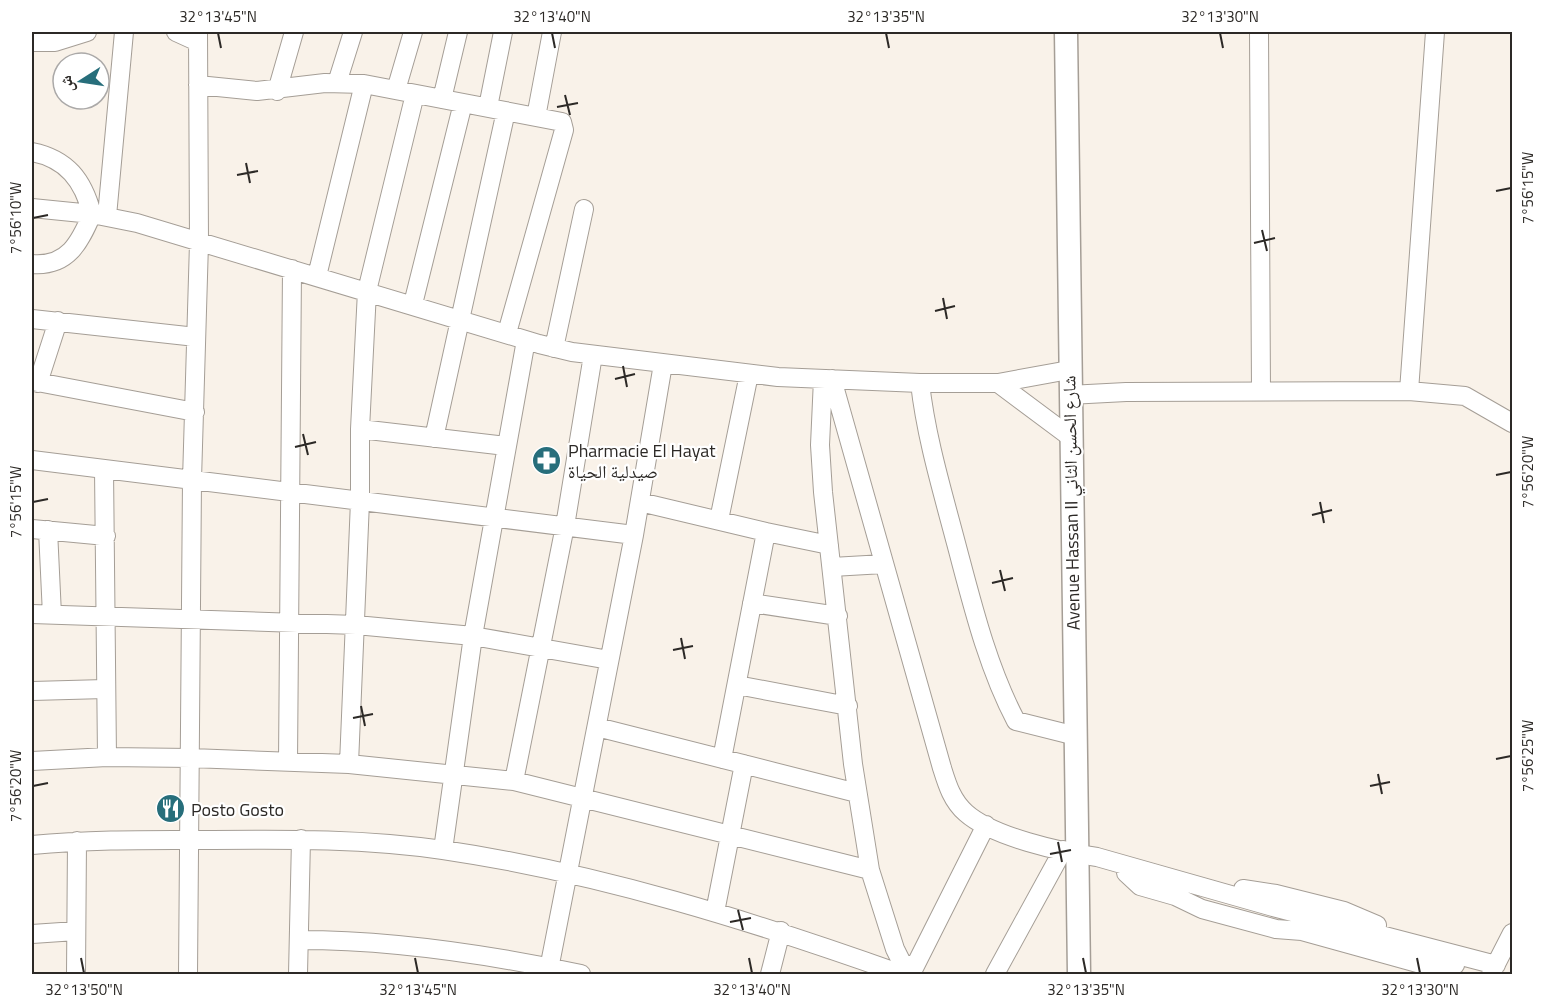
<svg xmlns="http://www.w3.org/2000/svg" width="1544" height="1006" viewBox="0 0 1544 1006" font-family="'Titillium Web','Noto Naskh Arabic',sans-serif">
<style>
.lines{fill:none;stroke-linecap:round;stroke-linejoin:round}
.minor-casing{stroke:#a59e96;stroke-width:20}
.major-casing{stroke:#a59e96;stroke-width:25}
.minor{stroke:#fff;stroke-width:18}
.major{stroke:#fff;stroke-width:22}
.ticks{fill:none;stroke:#2c2926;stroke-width:2}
.labels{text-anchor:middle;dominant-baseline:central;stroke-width:4.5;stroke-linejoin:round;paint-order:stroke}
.poi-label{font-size:18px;fill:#2c2926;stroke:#fff;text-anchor:start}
.street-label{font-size:18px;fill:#2c2926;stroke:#fff}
.neatline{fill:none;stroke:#2c2926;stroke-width:2}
.ticks-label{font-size:15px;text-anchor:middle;fill:#2c2926}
</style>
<rect width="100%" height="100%" fill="#f9f2e9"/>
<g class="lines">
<defs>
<path id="minor" d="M176 32 198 42
M1259 32 1261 391
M32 42H55L87 32
M337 83 353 32
M198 85 257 91 325 83 364 84 562 122 564 130 507 333
M396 90 413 32
M277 91 294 32
M442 99 458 32
M488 107 503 32
M536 117 552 32
M32 152C67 159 83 180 92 214 80 242 68 267 32 264
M32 208 92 214 137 223 539 344 572 352 778 377 920 383H998L1069 370
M107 216 124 32
M317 276 364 84
M413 304 463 103
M32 319 196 337
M554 348 584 209
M823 379 820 445 823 492 853 764 870 870 895 949 901 961 912 969
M832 379 942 768C947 784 952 801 966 813 993 837 1061 852 1097 857L1273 907 1496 965
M32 381 195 412
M38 383 58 321
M920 383C926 437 942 490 956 543 972 603 987 666 1016 721L1076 736
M998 383 1069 436
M1409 391 1435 32
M1069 395 1126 392 1409 391 1465 396 1512 423
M360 429 506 446
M434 438 506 111
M32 460 634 535
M104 469 107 757
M640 502 766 532 722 759
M719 520 749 374
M32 529 106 536
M48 530 52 615
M766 532 829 545
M832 567 884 564
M752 603 838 616
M32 614 356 625 473 636 609 660
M737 685 848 706
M32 691 105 689
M597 727 857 793
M32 761 107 757 191 758 349 764 514 781 870 870
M288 762 292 269
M349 764 360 501V429L367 291 415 94
M514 781 565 526 593 355
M32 845C92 839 152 840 212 840 290 839 366 839 443 850 599 873 752 921 901 974
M443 850 473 636 526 340
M1126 873 1140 886 1175 896 1202 909 1276 929 1302 931 1432 967 1448 968 1455 965
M1243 889 1276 894 1344 911 1377 925
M715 912 744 764
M32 934 76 931
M299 940C394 940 487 954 581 974
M76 974 77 841
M188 974 192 480 199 243 198 32
M298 974 301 839
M548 974 634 535 663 364
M770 974 781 931
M911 974 986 825
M995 974 1063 850
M1491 974 1512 933"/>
<path id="major" d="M1066 32 1079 974"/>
</defs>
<use href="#minor" class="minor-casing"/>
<use href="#major" class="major-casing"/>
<use href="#minor" class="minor"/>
<use href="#major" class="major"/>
</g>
<path class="ticks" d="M218 33 221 48M552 33 555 48M886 33 889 48M1220 33 1223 48M565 95 570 115M557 107 578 103M246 163 250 183M237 175 258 171M1496 191 1511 188M33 218 48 215M1262 230 1267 251M1254 243 1275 238M943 298 947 319M935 311 955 306M623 366 627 387M615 379 635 374M303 434 308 455M295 447 316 442M1496 475 1511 472M33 502 48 499M1320 502 1324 523M1312 515 1332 510M1000 570 1005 591M992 583 1013 578M681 638 685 659M673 650 693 646M361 706 365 726M353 718 373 714M1496 759 1511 756M1378 774 1382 794M33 786 48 783M1370 786 1390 782M1058 842 1062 862M1050 854 1071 850M738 910 743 930M730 922 751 918M81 958 84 973M415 958 418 973M749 958 752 973M1083 958 1086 973M1417 958 1420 973"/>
<defs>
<symbol id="pharmacy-disc" viewBox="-11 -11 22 22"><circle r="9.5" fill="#276e7b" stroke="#fff"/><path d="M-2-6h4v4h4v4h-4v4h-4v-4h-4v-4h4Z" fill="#fff"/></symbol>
<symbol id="restaurant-disc" viewBox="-11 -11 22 22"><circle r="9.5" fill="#276e7b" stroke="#fff"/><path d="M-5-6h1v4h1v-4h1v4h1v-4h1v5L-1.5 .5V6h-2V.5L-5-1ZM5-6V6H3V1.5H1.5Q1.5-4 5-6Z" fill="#fff"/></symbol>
</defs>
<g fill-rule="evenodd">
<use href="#pharmacy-disc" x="530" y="444" width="33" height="33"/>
<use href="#restaurant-disc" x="154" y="792" width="33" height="33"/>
</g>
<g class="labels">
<g class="poi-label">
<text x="568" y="450">Pharmacie El Hayat<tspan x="568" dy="21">صيدلية الحياة</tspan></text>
<text x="191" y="809">Posto Gosto</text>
</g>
<g class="street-label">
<text transform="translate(1071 503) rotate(-91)">Avenue Hassan II شارع الحسن الثاني</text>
</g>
</g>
<rect width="1544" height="1006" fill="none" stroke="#ffffff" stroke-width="66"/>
<g transform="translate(81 81) rotate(258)"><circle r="28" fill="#ffffff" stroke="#aba9a8" stroke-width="1.5"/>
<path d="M0-4.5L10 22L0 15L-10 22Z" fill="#276e7b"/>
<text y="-9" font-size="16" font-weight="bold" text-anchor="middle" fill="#2c2926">ش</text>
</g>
<rect x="33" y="33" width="1478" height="940" class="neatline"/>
<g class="ticks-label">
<text x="218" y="22">32°13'45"N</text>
<text x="552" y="22">32°13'40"N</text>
<text x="886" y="22">32°13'35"N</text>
<text x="1220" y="22">32°13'30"N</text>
<text transform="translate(1528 188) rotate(-90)" y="5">7°56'15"W</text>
<text transform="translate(16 218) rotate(-90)" y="5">7°56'10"W</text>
<text transform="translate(1528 472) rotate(-90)" y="5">7°56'20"W</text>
<text transform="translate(16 502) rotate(-90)" y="5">7°56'15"W</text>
<text transform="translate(1528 756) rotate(-90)" y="5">7°56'25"W</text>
<text transform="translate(16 786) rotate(-90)" y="5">7°56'20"W</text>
<text x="84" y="995">32°13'50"N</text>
<text x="418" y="995">32°13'45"N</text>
<text x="752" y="995">32°13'40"N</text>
<text x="1086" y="995">32°13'35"N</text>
<text x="1420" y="995">32°13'30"N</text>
</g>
</svg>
